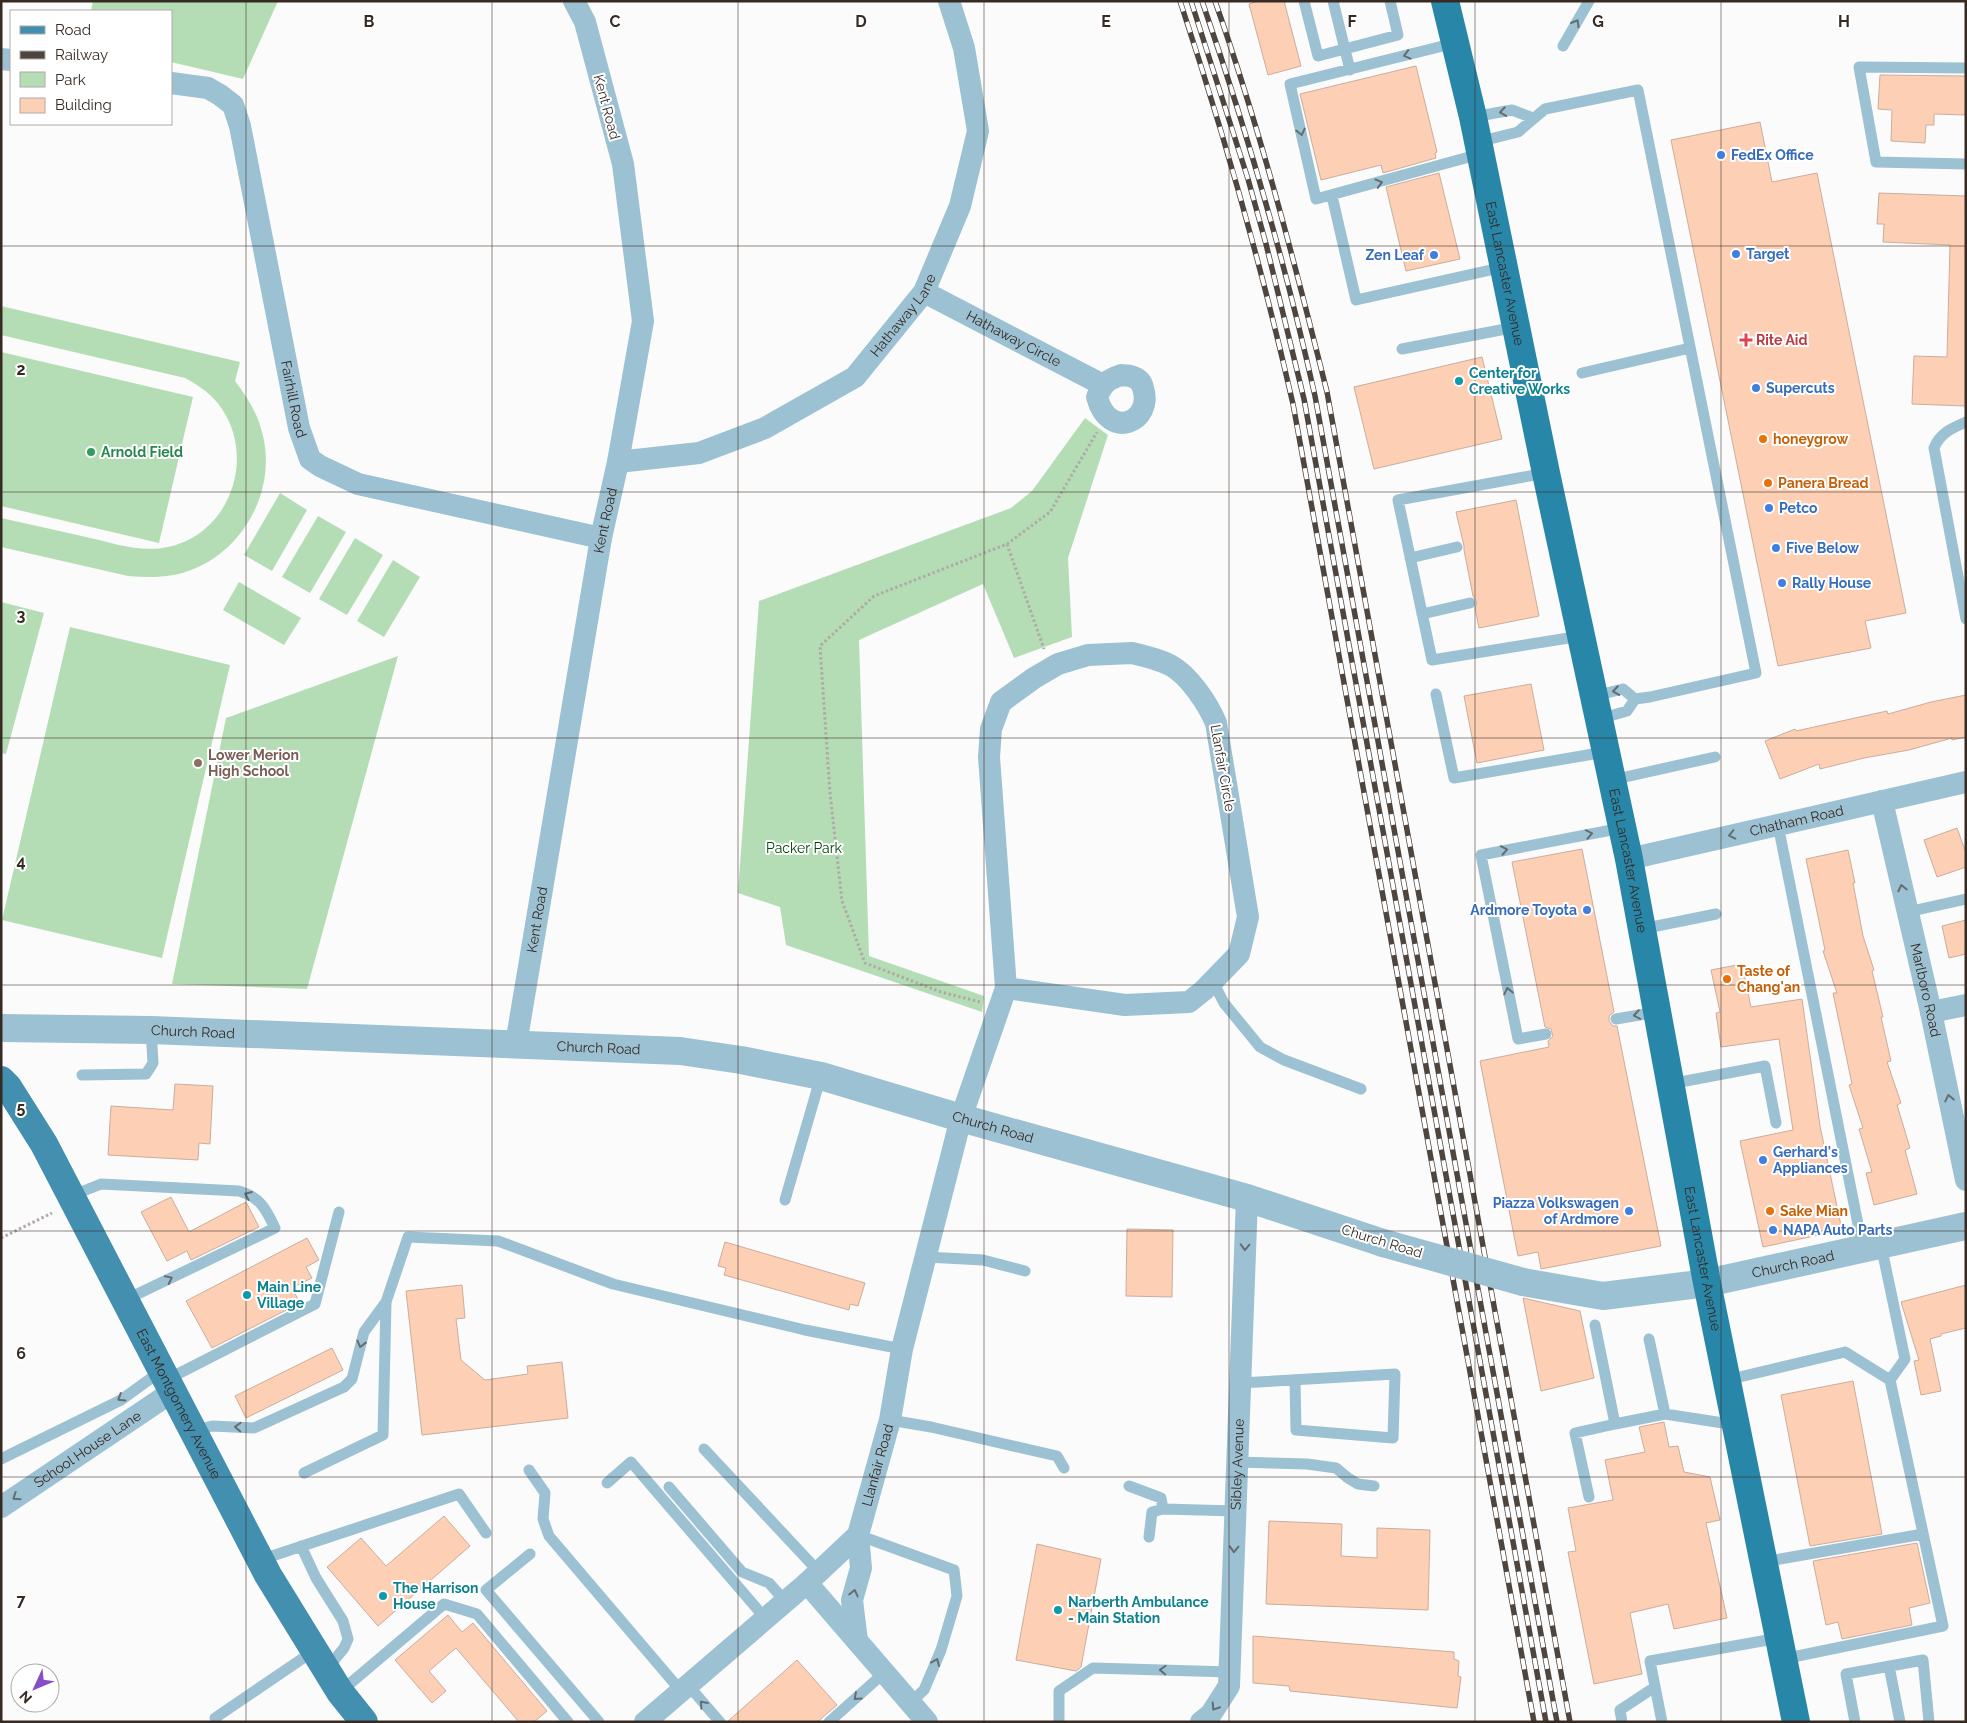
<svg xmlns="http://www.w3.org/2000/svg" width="1967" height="1723" viewBox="0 0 1967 1723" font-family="Raleway,sans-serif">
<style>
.green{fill:#b5ddb5}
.building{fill:#fdcfb5;stroke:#cbad9c}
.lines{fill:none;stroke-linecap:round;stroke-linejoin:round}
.path{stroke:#afaaa7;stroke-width:3;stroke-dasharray:2.5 2.5;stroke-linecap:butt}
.service{stroke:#9cc1d3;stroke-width:11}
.minor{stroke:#9cc1d3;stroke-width:22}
.tertiary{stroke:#9cc1d3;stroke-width:28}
.primary{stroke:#438faf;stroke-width:28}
.trunk{stroke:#2886a8;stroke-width:28}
.rail-casing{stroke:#4f453f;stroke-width:5.5}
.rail{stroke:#fff;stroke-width:4;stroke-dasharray:11;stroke-linecap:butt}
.tertiary-bridge{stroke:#9cc1d3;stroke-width:28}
.oneway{stroke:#646e72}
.grid{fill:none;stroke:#362a23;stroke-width:1;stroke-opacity:0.55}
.shop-dot{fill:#3f7fe0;stroke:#fff;stroke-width:2}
.health-dot{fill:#e0444e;stroke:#fff;stroke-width:2}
.culture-dot{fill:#0f9aa8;stroke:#fff;stroke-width:2}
.food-dot{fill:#e8710a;stroke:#fff;stroke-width:2}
.leisure-dot{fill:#2e9e5b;stroke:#fff;stroke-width:2}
.education-dot{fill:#8d6e63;stroke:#fff;stroke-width:2}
.labels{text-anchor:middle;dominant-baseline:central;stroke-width:4;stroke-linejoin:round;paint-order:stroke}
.street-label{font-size:14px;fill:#362a23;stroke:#fff}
.shop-label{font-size:14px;font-weight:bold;fill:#366cbe;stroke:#fff;text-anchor:start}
.health-label{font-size:14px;font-weight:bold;fill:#be3a42;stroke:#fff;text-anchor:start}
.culture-label{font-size:14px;font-weight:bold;fill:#0d838f;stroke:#fff;text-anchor:start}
.food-label{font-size:14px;font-weight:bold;fill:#c56008;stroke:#fff;text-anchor:start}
.leisure-label{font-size:14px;font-weight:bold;fill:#27864d;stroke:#fff;text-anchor:start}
.education-label{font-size:14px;font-weight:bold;fill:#785e54;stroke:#fff;text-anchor:start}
.park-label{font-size:14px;fill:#01450c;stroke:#fff}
.grid-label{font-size:16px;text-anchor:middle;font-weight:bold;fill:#362a23;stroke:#fff;stroke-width:4;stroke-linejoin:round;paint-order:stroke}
</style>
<rect width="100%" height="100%" fill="#fbfbfb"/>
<path class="green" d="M93 1H278L243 79 171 62V11H91Z
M1 306 240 362 235 381C247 397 257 412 262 432 277 486 247 546 196 568 174 578 151 578 128 576L1 547V518C30 524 58 531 86 537 113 543 140 553 168 547 229 534 256 460 222 409 213 395 200 386 185 378L1 335Z
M1 352 193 397 159 543 1 506Z
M1085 418 1108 435 1068 558 1072 637 1014 658 983 584 859 640 869 956 984 996 982 1012 786 945 780 907 738 893 759 601 1011 508 1032 491Z
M280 493 307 510 272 571 244 555Z
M318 516 346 532 310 593 282 577Z
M355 538 383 555 347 615 319 599Z
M393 560 420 577 384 637 357 621Z
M239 582 301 618 284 645 223 610Z
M1 602 44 613 6 754 1 753Z
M70 627 230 665 162 958 2 920Z
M398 656 307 989 172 984 226 718Z"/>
<path class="building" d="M1258 1H1284L1301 66 1268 75 1249 4Z
M1416 66 1437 152 1435 153 1436 158 1383 173 1381 165 1321 180 1300 94Z
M1880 75 1966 76V115L1934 114V125H1926L1925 143 1891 141 1892 110 1878 109Z
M1760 122 1772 182 1817 173 1906 613 1865 621 1871 648 1778 666 1671 140Z
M1439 173 1460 259 1406 271 1386 187Z
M1879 193 1966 196V406L1912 404 1914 356 1947 357 1950 245 1883 242 1884 224H1877Z
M1482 357 1502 439 1374 469 1354 387Z
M1516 500 1539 616 1479 628 1475 608 1477 602 1473 596 1464 550V546L1456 512Z
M1531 684 1544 750 1477 763 1464 696Z
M1966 695V737L1952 740V738L1909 750 1864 758 1820 769 1819 764 1780 779 1765 741 1795 729 1796 731 1887 711 1888 714 1931 702Z
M1957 828 1966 853V867L1937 877 1924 840Z
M1582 849 1614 1012 1609 1016V1021L1613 1026H1617L1661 1246 1541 1269 1538 1252 1518 1256 1480 1061 1549 1047 1548 1041 1553 1036 1551 1029 1545 1027 1512 862Z
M1848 850 1855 883H1853L1863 936 1874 970 1872 971 1883 1017H1881L1891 1061 1887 1062 1901 1103 1897 1105 1910 1148 1905 1150 1917 1194 1874 1205 1866 1173 1872 1172 1859 1129 1863 1128 1849 1085 1852 1084 1833 993H1837L1823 951 1825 950 1806 859Z
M1966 920V954L1949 958 1942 926Z
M1742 964 1751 1007 1802 999 1820 1126 1842 1230 1763 1247 1740 1141 1793 1130 1779 1039 1721 1047 1716 1013 1720 1012 1711 970Z
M175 1084 213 1086 210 1144 199 1143 198 1160 108 1155 111 1106 173 1110Z
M171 1197 189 1232 246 1202 259 1227 191 1260 187 1251 167 1261 141 1212Z
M1127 1229 1173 1230 1172 1297 1126 1296Z
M307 1238 319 1260 306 1267 312 1278 292 1288 300 1303 212 1348 186 1301Z
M725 1242 865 1283 858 1306 850 1304 849 1310 724 1275 726 1268 718 1266Z
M462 1285 465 1318 456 1319 461 1360 485 1380 528 1374 527 1366 562 1362 568 1418 422 1435 406 1291Z
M1966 1285V1328L1941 1334V1336L1930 1339 1941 1391 1921 1395 1914 1361 1919 1360 1901 1302Z
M1523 1298 1580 1311 1594 1378 1541 1391Z
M332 1348 343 1370 246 1418 235 1396Z
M1853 1381 1882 1534 1810 1546 1781 1395Z
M1664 1422 1669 1447 1678 1446 1684 1472 1710 1477 1720 1520 1706 1523 1727 1618 1674 1629 1668 1604 1630 1613 1642 1674 1594 1684 1568 1552 1576 1551 1568 1508 1613 1500 1605 1460 1645 1452 1639 1427Z
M444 1516 470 1546 378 1626 327 1567 361 1538 386 1566Z
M1269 1521 1342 1524 1341 1556 1377 1558V1528L1430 1530 1428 1610 1266 1604Z
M1917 1543 1930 1603 1909 1608 1912 1625 1842 1639 1838 1622 1826 1625 1813 1561Z
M1037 1544 1101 1559 1081 1667 1076 1671 1016 1660Z
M448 1615 462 1632 473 1623 547 1711 534 1722H519L456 1648 429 1671 446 1691 432 1703 395 1660Z
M1253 1636 1454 1652V1659L1459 1661 1458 1676 1461 1677 1457 1708 1290 1691 1289 1686 1253 1683Z
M797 1660 837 1705 823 1717 818 1722H727Z"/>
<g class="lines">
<path class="path" d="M1007 544 1044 649
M980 1002 941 992 865 963 842 901 830 793 820 646 874 596 1007 544 1050 512 1097 432
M1 1238 52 1213"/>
<path class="service" d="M1304 1 1318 56 1398 35 1390 1
M1333 1 1350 70
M1455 43 1290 84 1316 199 1480 154
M1563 46 1589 1
M1966 68 1859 67 1876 162 1966 164
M1473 117 1512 110 1533 118
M1478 142 1518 132 1545 109 1638 90 1756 673 1650 697 1635 699 1623 689 1594 696
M1332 196 1356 300 1504 267
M1402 349 1516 327
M1582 373 1690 348
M1966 422C1952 428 1940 433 1934 448L1966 619
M1546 473 1398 500 1432 660 1581 636
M1410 558 1457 547
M1422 614 1470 603
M1436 694 1454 778 1605 752
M1599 719 1627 711 1635 699
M1612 780 1715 757
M1778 825 1863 1249
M1907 912 1966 899
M1642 929 1716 914
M1213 982 1224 1003 1260 1047 1284 1060 1361 1089
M1616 1019 1657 1012
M1546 1034 1518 1039 1481 855 1622 828
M82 1075 146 1074 153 1063 151 1030
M1670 1084 1765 1066 1776 1123
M71 1196 101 1184 239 1191C260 1197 266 1209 275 1228L125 1300
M785 1200 821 1076
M1881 1245 1905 1359 1890 1380
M926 1257 983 1260 1025 1271
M1595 1325 1615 1424 1665 1414
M1649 1339 1665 1414 1736 1425
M166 1380 315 1304 339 1212
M1727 1380 1845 1352 1890 1380 1943 1626 1783 1659
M1240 1383 1395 1374 1393 1438 1296 1430 1295 1380
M890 1420 931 1427 1057 1456 1064 1468
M194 1431 212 1426 254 1428 344 1387 352 1379 364 1332 386 1302
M704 1449 819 1572
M1 1459 121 1400 161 1371
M1237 1462 1307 1464 1336 1468 1348 1478 1358 1484 1374 1486
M529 1470 545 1493 543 1519 549 1536 681 1691
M304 1473 383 1435 386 1302 408 1237 498 1241 613 1284 805 1330 902 1349
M607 1483 631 1462 765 1618
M1129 1486 1161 1498 1163 1509
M669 1487 742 1572 769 1583 785 1601
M1589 1497 1575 1433 1615 1424
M858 1535 954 1570 957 1596 941 1650 924 1690 911 1702
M1149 1537 1152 1512 1163 1509 1236 1511
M301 1546 316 1578 343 1621 348 1639 344 1648 327 1669
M530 1554 486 1590 599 1722
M260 1560 459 1494 486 1533
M1763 1562 1923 1534
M1889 1666 1900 1722
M688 1685 720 1722
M340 1692 444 1604 477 1614 568 1722
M215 1718 315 1650
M829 1722 885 1672
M1059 1722V1691L1093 1668 1230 1672
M1622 1722 1620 1710 1655 1687
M1662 1722 1650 1661 1779 1638
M1855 1722 1846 1674 1923 1660 1929 1722"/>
<g class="minor">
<path d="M1 59 11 60"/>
<path id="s1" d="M171 83 208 88 220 95 233 105 240 126 299 428 310 459 320 466 358 484 601 538"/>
<path id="s2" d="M924 292 1103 385"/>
<path d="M1121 375C1125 376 1130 375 1133 377 1139 379 1142 383 1143 388 1154 421 1109 442 1097 397 1103 383 1107 380 1121 375Z"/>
<path id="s3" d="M618 462 699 453 765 428 855 377 924 292 960 206 978 131 964 48 949 1"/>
<path d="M1132 653C1145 656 1158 659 1170 665 1189 675 1208 704 1216 723L1248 917 1239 954 1204 990 1189 1002 1125 1005 1006 988 989 757 991 729 1001 702 1034 678 1058 664 1088 655Z"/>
<path id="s4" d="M1882 801 1931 1012 1966 1180"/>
<path id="s5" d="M1629 859 1966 782"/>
<path d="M1931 1012 1966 1005"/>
<path id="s6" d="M516 1044 601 538 618 462 643 321 623 164 585 22 574 1"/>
<path id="s7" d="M1 1507 172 1392"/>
<path d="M807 1583 927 1722"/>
<path d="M857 1641 852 1600 861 1568 858 1535"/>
<path id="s8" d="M645 1722 807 1583 858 1535 890 1420 902 1349 961 1118 1006 988"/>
<path id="s9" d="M1201 1722 1211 1714 1229 1686 1247 1198"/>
</g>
<g class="tertiary">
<path id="s10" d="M1 1028 151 1030 680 1051 741 1060 821 1076 961 1118 1247 1198 1383 1243"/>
<path id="s11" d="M1523 1282 1603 1296 1707 1283 1966 1226"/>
</g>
<path class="primary" id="s12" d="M1 1080 8 1087 44 1144 268 1575 340 1692 364 1722"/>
<path class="trunk" id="s13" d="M1445 1 1473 117 1546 473 1629 859 1707 1283 1796 1722"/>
<defs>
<path id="rail" d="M1180 1C1224 134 1262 268 1293 404L1534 1722
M1191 1 1248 179 1266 244 1304 399 1546 1722
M1202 1C1247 131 1285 262 1315 396L1557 1722
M1215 1C1260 129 1294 260 1327 392L1570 1722"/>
</defs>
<use href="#rail" class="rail-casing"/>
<use href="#rail" class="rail"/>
<path class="tertiary-bridge" d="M1383 1243 1523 1282"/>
</g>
<defs><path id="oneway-chevron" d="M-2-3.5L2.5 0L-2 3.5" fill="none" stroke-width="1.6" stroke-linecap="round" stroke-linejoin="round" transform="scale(1.25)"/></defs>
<g class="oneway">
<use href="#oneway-chevron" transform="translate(1576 23) rotate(-60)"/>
<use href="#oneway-chevron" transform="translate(1407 55) rotate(165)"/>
<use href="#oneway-chevron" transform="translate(1503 112) rotate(171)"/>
<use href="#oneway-chevron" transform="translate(1301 132) rotate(77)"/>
<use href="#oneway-chevron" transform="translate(1379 183) rotate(-16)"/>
<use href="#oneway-chevron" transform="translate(1616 691) rotate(171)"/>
<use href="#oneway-chevron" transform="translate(1589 834) rotate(-11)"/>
<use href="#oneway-chevron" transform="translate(1732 835) rotate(167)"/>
<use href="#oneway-chevron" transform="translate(1504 850) rotate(-11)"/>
<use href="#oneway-chevron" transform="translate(1902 888) rotate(-103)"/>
<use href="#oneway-chevron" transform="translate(1508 991) rotate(-102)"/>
<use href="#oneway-chevron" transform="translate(1637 1015) rotate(170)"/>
<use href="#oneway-chevron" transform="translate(1949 1098) rotate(-102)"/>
<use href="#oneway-chevron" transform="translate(248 1195) rotate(-157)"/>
<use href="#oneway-chevron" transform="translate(1245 1247) rotate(92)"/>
<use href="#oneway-chevron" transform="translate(169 1279) rotate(-26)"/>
<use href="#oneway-chevron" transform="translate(361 1344) rotate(104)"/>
<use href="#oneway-chevron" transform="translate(121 1398) rotate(148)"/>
<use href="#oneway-chevron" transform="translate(238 1427) rotate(-177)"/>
<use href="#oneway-chevron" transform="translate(16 1497) rotate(146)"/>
<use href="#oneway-chevron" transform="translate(1234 1549) rotate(92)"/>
<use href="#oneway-chevron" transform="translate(854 1593) rotate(-77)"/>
<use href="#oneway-chevron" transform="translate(936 1662) rotate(-67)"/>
<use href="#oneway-chevron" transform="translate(1163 1670) rotate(-178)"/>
<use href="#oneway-chevron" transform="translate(857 1697) rotate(138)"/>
<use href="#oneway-chevron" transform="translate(703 1704) rotate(-132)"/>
<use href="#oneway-chevron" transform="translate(1215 1707) rotate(123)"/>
</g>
<path class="grid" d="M246 1V1722M492 1V1722M738 1V1722M984 1V1722M1229 1V1722M1475 1V1722M1721 1V1722M1 246H1966M1 492H1966M1 738H1966M1 985H1966M1 1231H1966M1 1477H1966"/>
<g class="shop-dot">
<circle cx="1721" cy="155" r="5"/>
<circle cx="1736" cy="254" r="5"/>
<circle cx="1434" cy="255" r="5"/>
<circle cx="1756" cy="388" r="5"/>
<circle cx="1769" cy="508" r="5"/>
<circle cx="1776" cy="548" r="5"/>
<circle cx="1782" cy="583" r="5"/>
<circle cx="1587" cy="910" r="5"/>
<circle cx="1763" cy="1160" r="5"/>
<circle cx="1629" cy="1211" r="5"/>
<circle cx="1773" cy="1230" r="5"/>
</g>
<path class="health-dot" d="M1743.5 332.5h5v5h5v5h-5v5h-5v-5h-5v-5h5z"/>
<g class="culture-dot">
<circle cx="1459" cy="381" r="5"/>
<circle cx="247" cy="1295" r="5"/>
<circle cx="383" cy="1596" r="5"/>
<circle cx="1058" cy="1610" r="5"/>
</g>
<g class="food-dot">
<circle cx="1763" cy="439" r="5"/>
<circle cx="1768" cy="483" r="5"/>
<circle cx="1727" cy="979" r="5"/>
<circle cx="1770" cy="1211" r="5"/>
</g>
<circle class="leisure-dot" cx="91" cy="452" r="5"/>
<circle class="education-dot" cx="198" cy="763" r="5"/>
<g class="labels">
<g class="street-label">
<text transform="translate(607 107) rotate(75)">Kent Road</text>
<text stroke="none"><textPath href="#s13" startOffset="279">East Lancaster Avenue</textPath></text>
<text stroke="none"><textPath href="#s3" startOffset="334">Hathaway Lane</textPath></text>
<text stroke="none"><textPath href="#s2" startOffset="101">Hathaway Circle</textPath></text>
<text stroke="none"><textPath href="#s1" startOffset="368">Fairhill Road</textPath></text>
<text stroke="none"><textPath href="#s6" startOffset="531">Kent Road</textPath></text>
<text transform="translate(1223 768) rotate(80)">Llanfair Circle</text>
<text stroke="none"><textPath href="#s5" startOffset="172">Chatham Road</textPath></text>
<text stroke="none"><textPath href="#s13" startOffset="879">East Lancaster Avenue</textPath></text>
<text stroke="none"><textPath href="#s6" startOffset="126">Kent Road</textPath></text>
<text stroke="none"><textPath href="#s4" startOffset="194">Marlboro Road</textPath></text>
<text stroke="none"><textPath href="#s10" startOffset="192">Church Road</textPath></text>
<text stroke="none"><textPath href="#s10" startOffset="598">Church Road</textPath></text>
<text stroke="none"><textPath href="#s10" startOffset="1002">Church Road</textPath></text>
<text transform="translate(1382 1241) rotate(17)">Church Road</text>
<text stroke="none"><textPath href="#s13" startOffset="1284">East Lancaster Avenue</textPath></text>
<text stroke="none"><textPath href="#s11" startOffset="274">Church Road</textPath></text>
<text stroke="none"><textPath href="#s12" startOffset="370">East Montgomery Avenue</textPath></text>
<text stroke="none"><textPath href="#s7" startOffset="104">School House Lane</textPath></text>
<text stroke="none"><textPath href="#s8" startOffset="356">Llanfair Road</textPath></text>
<text stroke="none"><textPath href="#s9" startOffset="268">Sibley Avenue</textPath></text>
</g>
<g class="shop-label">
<text x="1731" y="155">FedEx Office</text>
<text x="1746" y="254">Target</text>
<text x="1424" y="255" text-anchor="end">Zen Leaf</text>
<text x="1766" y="388">Supercuts</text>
<text x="1779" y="508">Petco</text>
<text x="1786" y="548">Five Below</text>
<text x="1792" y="583">Rally House</text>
<text x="1577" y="910" text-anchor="end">Ardmore Toyota</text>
<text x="1773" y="1152">Gerhard's<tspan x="1773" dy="16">Appliances</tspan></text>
<text x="1619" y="1203" text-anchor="end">Piazza Volkswagen<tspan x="1619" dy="16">of Ardmore</tspan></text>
<text x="1783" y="1230">NAPA Auto Parts</text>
</g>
<g class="health-label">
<text x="1756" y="340">Rite Aid</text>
</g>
<g class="culture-label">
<text x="1469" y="373">Center for<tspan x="1469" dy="16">Creative Works</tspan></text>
<text x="257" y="1287">Main Line<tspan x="257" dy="16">Village</tspan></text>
<text x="393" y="1588">The Harrison<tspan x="393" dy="16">House</tspan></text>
<text x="1068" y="1602">Narberth Ambulance<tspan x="1068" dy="16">- Main Station</tspan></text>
</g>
<g class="food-label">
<text x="1773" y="439">honeygrow</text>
<text x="1778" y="483">Panera Bread</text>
<text x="1737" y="971">Taste of<tspan x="1737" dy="16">Chang'an</tspan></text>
<text x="1780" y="1211">Sake Mian</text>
</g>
<g class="leisure-label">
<text x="101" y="452">Arnold Field</text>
</g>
<g class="education-label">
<text x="208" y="755">Lower Merion<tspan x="208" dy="16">High School</tspan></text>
</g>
<g class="park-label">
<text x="804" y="848">Packer Park</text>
</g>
</g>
<g class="grid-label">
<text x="369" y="27">B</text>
<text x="615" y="27">C</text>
<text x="861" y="27">D</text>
<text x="1106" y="27">E</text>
<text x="1352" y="27">F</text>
<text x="1598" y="27">G</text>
<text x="1844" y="27">H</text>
<text x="21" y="375">2</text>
<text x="21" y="621">3</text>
<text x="21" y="867">4</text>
<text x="21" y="1113">5</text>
<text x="21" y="1359">6</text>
<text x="21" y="1606">7</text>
</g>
<rect width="1967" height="1723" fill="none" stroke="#362a23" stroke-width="5"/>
<rect x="10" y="10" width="162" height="115" fill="#ffffff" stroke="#afaaa7"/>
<rect x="20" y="26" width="25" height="8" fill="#438faf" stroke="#afaaa7"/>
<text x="55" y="35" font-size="15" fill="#362a23">Road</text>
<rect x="20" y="51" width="25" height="8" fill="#4f453f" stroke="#afaaa7"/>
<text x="55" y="60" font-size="15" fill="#362a23">Railway</text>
<rect x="20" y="72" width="25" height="15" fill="#b5ddb5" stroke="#afaaa7"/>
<text x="55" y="85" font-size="15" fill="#362a23">Park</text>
<rect x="20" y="98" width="25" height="15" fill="#fdcfb5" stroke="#afaaa7"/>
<text x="55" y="110" font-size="15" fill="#362a23">Building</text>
<g transform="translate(35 1688) rotate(226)"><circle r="24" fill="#ffffff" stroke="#afaaa7"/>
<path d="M0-4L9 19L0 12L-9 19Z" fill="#884ec5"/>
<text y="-8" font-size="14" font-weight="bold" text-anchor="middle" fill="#362a23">N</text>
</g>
</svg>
